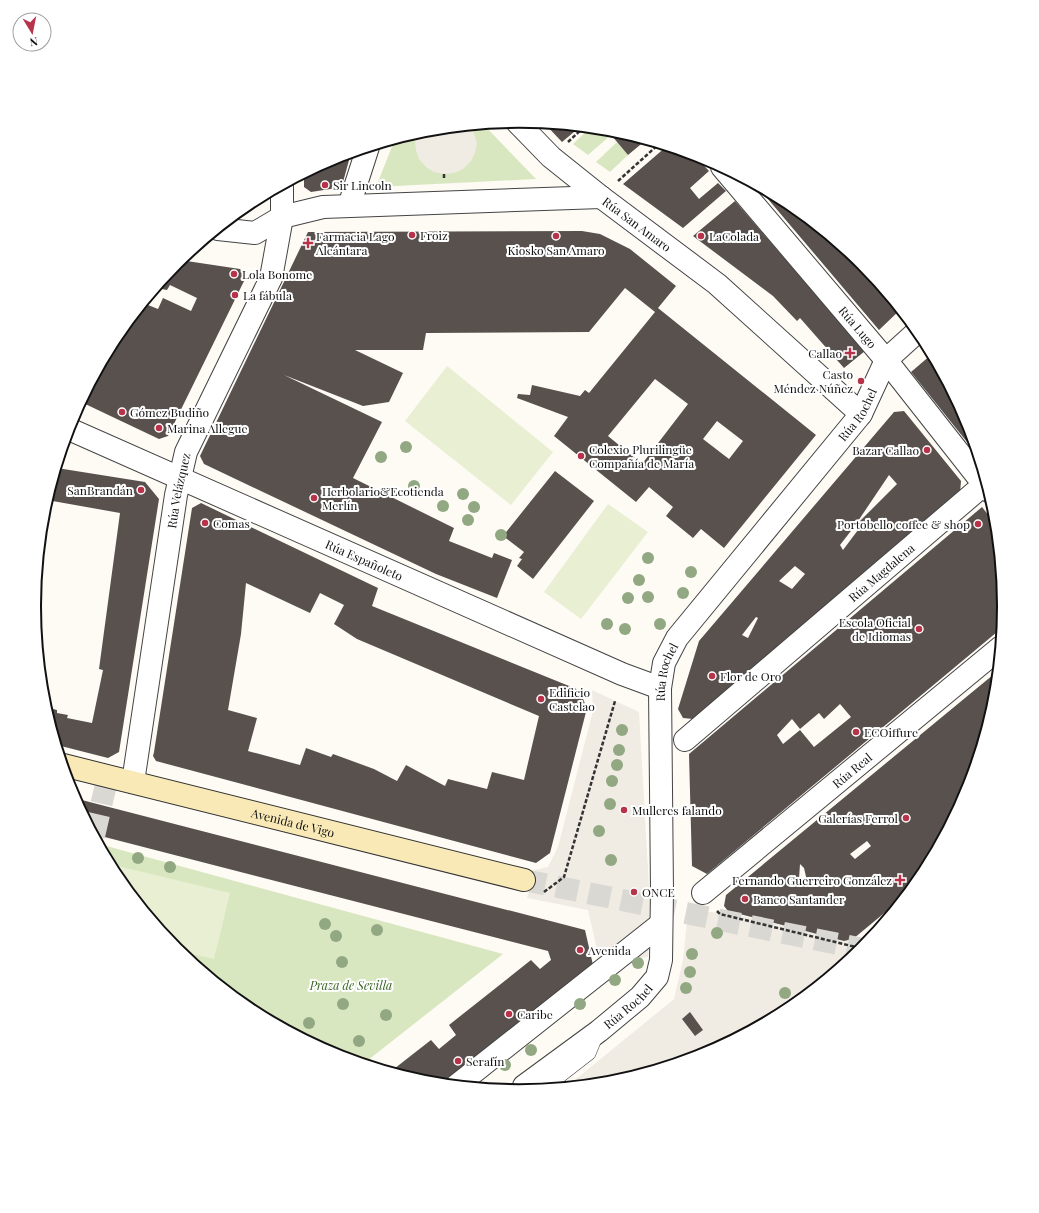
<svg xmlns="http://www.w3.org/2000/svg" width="1039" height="1213" viewBox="0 0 1039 1213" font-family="'Playfair Display',serif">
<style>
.green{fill:#d9e7c0}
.pitch{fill:#e9efd2}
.plaza{fill:#f0ebe3}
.building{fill:#59514e;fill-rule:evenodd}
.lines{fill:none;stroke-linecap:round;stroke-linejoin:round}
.street-tunnel{stroke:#dad8d3;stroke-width:22;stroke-dasharray:22 11;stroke-linecap:butt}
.secondary-tunnel{stroke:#dad8d3;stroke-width:22;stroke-dasharray:22 11;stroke-linecap:butt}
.lane-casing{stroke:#444;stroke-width:12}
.street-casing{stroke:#444;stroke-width:24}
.secondary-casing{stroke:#333;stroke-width:24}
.path{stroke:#333;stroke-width:2.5;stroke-dasharray:4 2;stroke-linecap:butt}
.lane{stroke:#fff;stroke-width:11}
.street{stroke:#fff;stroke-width:22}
.secondary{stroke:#f8e9b6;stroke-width:22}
.tree{fill:#92a883}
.poi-dot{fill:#b6334a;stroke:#fff;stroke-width:1.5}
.labels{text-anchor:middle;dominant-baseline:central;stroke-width:4;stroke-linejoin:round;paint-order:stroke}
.poi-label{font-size:12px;fill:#111;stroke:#fff;text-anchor:start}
.street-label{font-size:12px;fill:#111;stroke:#fff}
.park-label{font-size:12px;font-style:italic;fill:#3a6425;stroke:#fff}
.rim{fill:none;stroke:#111;stroke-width:2}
</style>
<rect width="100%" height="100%" fill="#fefbf5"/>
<path class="green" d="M484 125 536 179 376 187 395 139 425 130Z
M590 128 607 130 611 135 588 155 573 144Z
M617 142 628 155 610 172 596 162Z
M99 844 503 954 363 1064 333 1055 250 1010 176 950 116 876Z"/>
<path class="pitch" d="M447 366 553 452 511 505 405 421Z
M608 504 648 532 581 619 544 592Z
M109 864 230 893 214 959 176 950 116 876Z"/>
<path class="plaza" d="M471 126 477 142 475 153 471 161 463 169 454 173 444 174 434 172 426 167 419 159 416 150 415 141 417 133Z
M592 690 639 712 651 922 648 957 600 963 588 910 527 898 535 870 548 867 558 847 593 711Z
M688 910 734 914 844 941 869 942 863 950 789 1010 705 1055 614 1083 565 1088 674 999 683 960Z"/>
<path class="building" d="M544 123 564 125 580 127 562 142Z
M607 130H614L646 140 628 155Z
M667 146 694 155 709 171 690 188 699 199 718 183 726 191 683 228 623 184Z
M351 153 343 182 337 188 311 192 304 187V174L334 158Z
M757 186 789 203 863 263 901 309 879 330Z
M735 201 865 351 844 368 800 318 797 321 773 296 693 236Z
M582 231 600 234 630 249 676 286 658 308 816 435 724 548 701 529 693 538 666 516 673 507 649 487 636 502 554 436 568 417 517 398 518 394 530 395 532 385 580 396 585 390 589 393 655 312 625 288 589 332 426 333 423 350H355L403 373 389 402 363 406 284 375 382 422 353 478 454 528 449 541 492 558 494 553 512 560 497 598 436 574 204 464 200 456 308 232ZM655 379 688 404 642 464 608 436ZM717 421 743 441 729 459 703 439Z
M180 260 240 269 246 277 168 436 159 439 81 402 116 337 143 303 158 309 163 298 191 311 197 298 170 285 167 290 156 288Z
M932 354 968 421 979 457 911 372Z
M904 411 961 481 960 493 693 719 683 718 678 709 699 641 894 412ZM889 475 897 484 854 527 858 530 843 550 840 545 854 527ZM795 566 805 574 792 589 779 581ZM756 617 758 618 748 638 742 635Z
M57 468 145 482 159 499 119 752 108 758 57 745 45 707 57 710V713L68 715 67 718 92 723 103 670 99 669 120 513 47 500Z
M555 471 594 501 533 579 517 566 522 559 519 558 524 552 503 536Z
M201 503 378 588 372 606 579 690 587 708 550 853 536 863 156 761 153 756 154 752 192 508ZM246 583 310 613 320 593 344 605 334 624 357 639 539 716 524 780 492 772 487 789 448 779 445 786 406 765 397 781 374 769 333 754 331 757 306 748 300 765 248 751 257 718 228 710 241 634Z
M982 507 997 526 1005 607 1003 627 707 874 692 866 689 754ZM840 704 851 717 814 747 800 730 783 744 777 735 792 719 800 729 819 713 824 719Z
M999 670 996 701 985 736 976 744 981 750 968 793 923 876 912 890 853 939 844 941 728 911 724 906 726 895ZM867 841 871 846 855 859 850 854ZM800 864 804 868 807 881 799 879Z
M74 798 585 930 593 965 442 1084 425 1083 390 1072 431 1040 439 1049 456 1035 449 1025 531 960 540 969 551 960 548 951 93 834Z
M690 1012 703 1030 695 1036 682 1019Z"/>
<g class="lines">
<path class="street-tunnel" d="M94 836 108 776"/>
<path class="secondary-tunnel" d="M524 880 863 949"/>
<defs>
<path id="lane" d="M545 1089 590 1054 597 1037"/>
<g id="street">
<path d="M516 121 551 157 601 197"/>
<path id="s1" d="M722 167 886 360 989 491"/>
<path d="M349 206 368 147"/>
<path id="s2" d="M218 229 255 233 282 217 323 207 601 197 717 284 861 414"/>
<path id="s3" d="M69 429 622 674 660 688"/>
<path id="s4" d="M685 740 987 482"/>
<path id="s5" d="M133 782 176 495 186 452 271 278 282 217V186"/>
<path id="s6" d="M703 893 1001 647"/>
<path d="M456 1086 661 924"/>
<path id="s7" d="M524 1086 599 1031 640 997 657 977 661 960 662 891 660 688 664 663 677 638 861 414 886 360 918 331"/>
</g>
<g id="secondary">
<path id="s8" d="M63 765 524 880"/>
</g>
</defs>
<use href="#lane" class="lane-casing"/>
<use href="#street" class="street-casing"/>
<use href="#secondary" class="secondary-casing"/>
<path class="path" d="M568 142 584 127
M444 174V180
M618 181 659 144
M544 892 564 877 615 701
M717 911 720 914 864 949"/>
<use href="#lane" class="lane"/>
<use href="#street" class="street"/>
<use href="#secondary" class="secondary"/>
</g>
<g class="tree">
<circle cx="406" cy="447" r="6"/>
<circle cx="381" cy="457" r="6"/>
<circle cx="414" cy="486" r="6"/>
<circle cx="463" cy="494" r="6"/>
<circle cx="443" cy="506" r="6"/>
<circle cx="474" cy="507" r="6"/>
<circle cx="468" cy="520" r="6"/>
<circle cx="501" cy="535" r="6"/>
<circle cx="648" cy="558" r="6"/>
<circle cx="691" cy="572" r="6"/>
<circle cx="639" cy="580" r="6"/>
<circle cx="683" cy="593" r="6"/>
<circle cx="648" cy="597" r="6"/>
<circle cx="628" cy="598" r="6"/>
<circle cx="607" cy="624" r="6"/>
<circle cx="660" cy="624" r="6"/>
<circle cx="625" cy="629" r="6"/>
<circle cx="622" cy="730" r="6"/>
<circle cx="619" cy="750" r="6"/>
<circle cx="617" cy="765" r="6"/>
<circle cx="612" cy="781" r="6"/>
<circle cx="610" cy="804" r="6"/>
<circle cx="599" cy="831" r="6"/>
<circle cx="138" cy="858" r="6"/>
<circle cx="611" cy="860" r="6"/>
<circle cx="170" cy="867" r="6"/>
<circle cx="325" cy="924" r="6"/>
<circle cx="377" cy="930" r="6"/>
<circle cx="717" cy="933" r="6"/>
<circle cx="336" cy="936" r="6"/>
<circle cx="692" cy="954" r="6"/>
<circle cx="342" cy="962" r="6"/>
<circle cx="638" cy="963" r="6"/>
<circle cx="690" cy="972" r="6"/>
<circle cx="615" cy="980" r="6"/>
<circle cx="686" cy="988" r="6"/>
<circle cx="785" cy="993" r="6"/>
<circle cx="343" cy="1004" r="6"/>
<circle cx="580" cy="1004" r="6"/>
<circle cx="386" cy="1015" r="6"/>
<circle cx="309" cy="1023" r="6"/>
<circle cx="359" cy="1041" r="6"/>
<circle cx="531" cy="1050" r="6"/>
<circle cx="505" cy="1065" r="6"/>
</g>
<g class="poi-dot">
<circle cx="325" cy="185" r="4"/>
<circle cx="412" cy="235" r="4"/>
<circle cx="556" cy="236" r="4"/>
<circle cx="701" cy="236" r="4"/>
<path d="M306 237h4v4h4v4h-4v4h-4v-4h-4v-4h4z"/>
<circle cx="234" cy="274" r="4"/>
<circle cx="235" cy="295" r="4"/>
<path d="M848 347h4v4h4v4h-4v4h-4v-4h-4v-4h4z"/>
<circle cx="861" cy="381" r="4"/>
<circle cx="122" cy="412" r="4"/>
<circle cx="159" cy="428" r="4"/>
<circle cx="927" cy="450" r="4"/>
<circle cx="581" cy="456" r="4"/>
<circle cx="141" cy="490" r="4"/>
<circle cx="314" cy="498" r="4"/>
<circle cx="205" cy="523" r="4"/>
<circle cx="978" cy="524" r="4"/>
<circle cx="919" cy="629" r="4"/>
<circle cx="712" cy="676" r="4"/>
<circle cx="541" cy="699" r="4"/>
<circle cx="856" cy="732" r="4"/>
<circle cx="624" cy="810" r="4"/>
<circle cx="906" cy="818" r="4"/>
<path d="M898 874h4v4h4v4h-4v4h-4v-4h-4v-4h4z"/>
<circle cx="634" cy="892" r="4"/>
<circle cx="745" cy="899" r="4"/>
<circle cx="580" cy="950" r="4"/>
<circle cx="509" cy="1014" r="4"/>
<circle cx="458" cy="1061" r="4"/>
</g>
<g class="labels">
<g class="poi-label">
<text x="333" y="185">Sir Lincoln</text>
<text x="420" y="235">Froiz</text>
<text x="316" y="236">Farmacia Lago<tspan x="316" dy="14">Alcántara</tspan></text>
<text x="709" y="236">LaColada</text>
<text x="556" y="250" text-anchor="middle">Kiosko San Amaro</text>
<text x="242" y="274">Lola Bonome</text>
<text x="243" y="295">La fábula</text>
<text x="842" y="353" text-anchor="end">Callao</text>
<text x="853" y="374" text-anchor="end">Casto<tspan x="853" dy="14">Méndez Núñez</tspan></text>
<text x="130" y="412">Gómez Budiño</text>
<text x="167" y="428">Marina Allegue</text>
<text x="589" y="449">Colexio Plurilingüe<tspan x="589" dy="14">Compañía de María</tspan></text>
<text x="919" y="450" text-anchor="end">Bazar Callao</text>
<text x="133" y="490" text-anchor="end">SanBrandán</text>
<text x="322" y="491">Herbolario&amp;Ecotienda<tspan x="322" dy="14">Merlín</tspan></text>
<text x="213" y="523">Comas</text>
<text x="970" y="524" text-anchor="end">Portobello coffee &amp; shop</text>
<text x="911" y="622" text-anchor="end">Escola Oficial<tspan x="911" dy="14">de Idiomas</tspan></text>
<text x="720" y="676">Flor de Oro</text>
<text x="549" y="692">Edificio<tspan x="549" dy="14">Castelao</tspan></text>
<text x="864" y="732">ECOiffure</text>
<text x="632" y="810">Mulleres falando</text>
<text x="898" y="818" text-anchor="end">Galerías Ferrol</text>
<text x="892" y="880" text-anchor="end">Fernando Guerreiro González</text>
<text x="642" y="892">ONCE</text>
<text x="753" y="899">Banco Santander</text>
<text x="588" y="950">Avenida</text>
<text x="517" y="1014">Caribe</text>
<text x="466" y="1061">Serafín</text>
</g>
<g class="street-label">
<text stroke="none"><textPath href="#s2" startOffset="434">Rúa San Amaro</textPath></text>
<text stroke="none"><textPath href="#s1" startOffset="210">Rúa Lugo</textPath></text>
<text stroke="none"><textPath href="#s7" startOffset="803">Rúa Rochel</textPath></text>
<text stroke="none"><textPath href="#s5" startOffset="295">Rúa Velázquez</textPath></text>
<text stroke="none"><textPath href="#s3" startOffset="323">Rúa Españoleto</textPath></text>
<text stroke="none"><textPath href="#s4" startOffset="258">Rúa Magdalena</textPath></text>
<text stroke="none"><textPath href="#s7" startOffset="479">Rúa Rochel</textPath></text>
<text stroke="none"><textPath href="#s6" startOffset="193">Rúa Real</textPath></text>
<text stroke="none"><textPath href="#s8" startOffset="237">Avenida de Vigo</textPath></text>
<text stroke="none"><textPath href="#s7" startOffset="131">Rúa Rochel</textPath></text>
</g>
<g class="park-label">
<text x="351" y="985">Praza de Sevilla</text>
</g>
</g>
<path d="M0 0H1039V1213H0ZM41 606a478 478 0 1 1 956 0a478 478 0 1 1-956 0Z" fill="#fff" fill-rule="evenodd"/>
<path class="rim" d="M41 606a478 478 0 1 1 956 0a478 478 0 1 1-956 0Z"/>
<g transform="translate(32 32) rotate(170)"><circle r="19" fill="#ffffff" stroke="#a0a0a0"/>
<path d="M0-3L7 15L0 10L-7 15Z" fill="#b6334a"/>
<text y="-6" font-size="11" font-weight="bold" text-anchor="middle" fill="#111111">N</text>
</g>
</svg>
